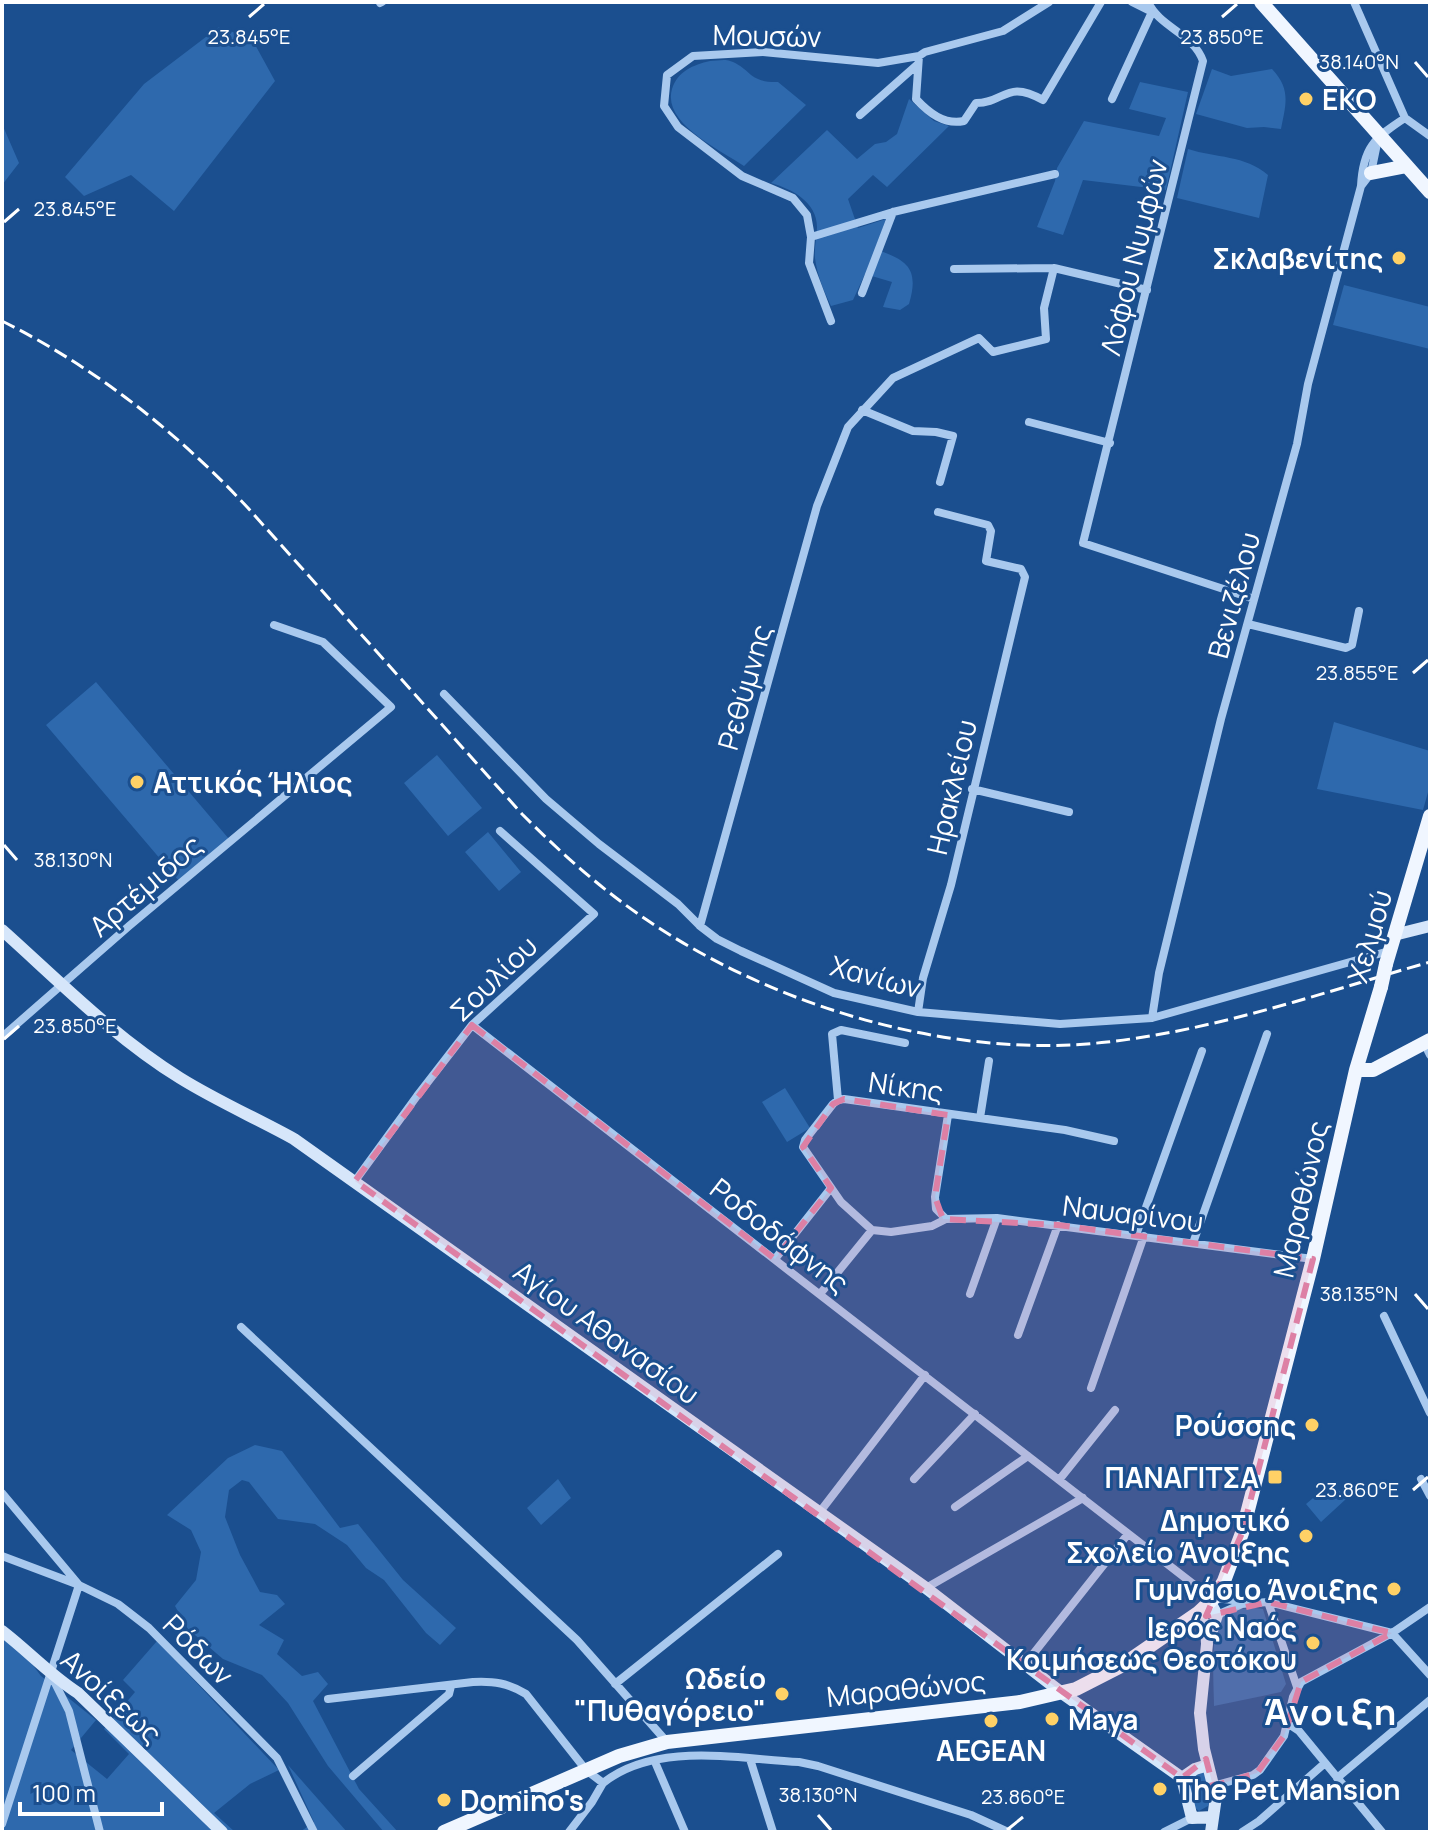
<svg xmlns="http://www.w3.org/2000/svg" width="1432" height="1834" viewBox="0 0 1432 1834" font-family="Manrope,sans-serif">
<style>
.green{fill:#2e69ad}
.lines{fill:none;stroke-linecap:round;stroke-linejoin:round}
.street{stroke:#a9c9ee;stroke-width:8}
.secondary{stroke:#d6e6fa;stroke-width:12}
.primary{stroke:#f0f6ff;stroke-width:14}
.rail{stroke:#fff;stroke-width:3;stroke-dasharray:14 6;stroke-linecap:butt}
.primary-bridge{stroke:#f0f6ff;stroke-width:14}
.marked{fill:#dd80a5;fill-opacity:0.2;stroke:#dd80a5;stroke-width:6;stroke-dasharray:16 10;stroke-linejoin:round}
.ticks{fill:none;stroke:#fff;stroke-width:3}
.poi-dot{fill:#ffd166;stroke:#1b4f8f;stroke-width:3}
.labels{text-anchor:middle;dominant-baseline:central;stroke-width:6;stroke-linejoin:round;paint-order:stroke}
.street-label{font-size:28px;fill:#fff;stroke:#1b4f8f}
.poi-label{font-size:28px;font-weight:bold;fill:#fff;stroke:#1b4f8f;text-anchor:end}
.district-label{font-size:36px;font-weight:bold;letter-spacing:2px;fill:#fff;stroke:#1b4f8f}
.ticks-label{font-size:20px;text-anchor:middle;fill:#fff;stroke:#1b4f8f;stroke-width:6;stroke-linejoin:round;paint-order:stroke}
</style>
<rect width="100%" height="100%" fill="#1b4f8f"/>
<path class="green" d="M219 27 252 39 275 81 174 211 131 175 84 196 65 177 144 84Z
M710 61C716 61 725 59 730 61 751 68 748 83 778 82L806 105 744 166C719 149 662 123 672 89 678 71 693 65 710 61Z
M1212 69 1231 76 1272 69C1291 89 1286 104 1281 129L1264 127 1247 128 1196 114Z
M1140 82 1188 92 1166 190 1083 180 1063 235 1037 227 1055 181 1057 168 1084 121 1159 136 1166 118 1129 109Z
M909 99 934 121 949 126 887 187 873 175 848 199 858 228 886 219 875 249C906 260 920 267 909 304L900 310 883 307 892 282 865 274 853 300 831 306C824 291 817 275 815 258 814 248 817 237 817 227 817 202 792 189 771 183L827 130 857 159 875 144 886 142 897 134Z
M2 124 19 163 2 185Z
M1188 149C1216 158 1245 155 1268 175L1259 218 1177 198Z
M1344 285 1430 307V349L1333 325Z
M96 682 229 839 179 881 46 725Z
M1334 722 1430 751V785L1423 810 1317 789Z
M437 755 482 808 448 836 404 783Z
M488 832 521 872 499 891 465 852Z
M785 1088 810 1128 787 1142 762 1102Z
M255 1445 282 1451 340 1528 358 1524 403 1580 456 1628 440 1645 426 1633 384 1580 366 1568 347 1545 315 1524 278 1519 249 1482 242 1480 229 1490 225 1517 240 1555 260 1592 277 1595 285 1604 259 1625 284 1640 277 1654 302 1676 318 1672 328 1684 313 1701 359 1789 398 1832H384L328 1766 288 1703 262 1675 223 1659 188 1629 175 1606 196 1580 201 1552 191 1530 167 1515 228 1458Z
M558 1479 571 1498 541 1525 527 1508Z
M1332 1482 1346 1499 1321 1522 1306 1504Z
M1255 1608 1263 1609 1286 1684 1281 1692 1214 1706C1214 1686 1209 1627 1224 1614 1232 1608 1245 1609 1255 1608Z
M2 1637 26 1656 41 1676 96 1720 71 1750 107 1779 129 1754 104 1729 135 1692 123 1680 157 1641 279 1770 250 1784 214 1813 235 1832H2Z
M288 1765 347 1832H300L314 1822Z
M1204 1772 1213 1793 1208 1806 1199 1811 1194 1807 1189 1779Z"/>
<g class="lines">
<path class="street" d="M1148 2C1160 28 1193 33 1203 61L1083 543 1254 599
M1354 2 1405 118
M380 3 382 2
M919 56 916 99C929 113 944 125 964 121L976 103C1005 103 1006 79 1043 100L1101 2
M1112 99 1152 12 1132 2
M860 115 918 64
M1405 118 1430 136
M1379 134 1371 173 1361 186C1363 148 1374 138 1405 118
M811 237 893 212 1055 174
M954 269 1054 268 1147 290
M862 293 893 212
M831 321 809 263 811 237 807 215 793 198 742 176 678 127 664 106 667 75 693 56 763 52 878 63 919 56 925 52 1003 31 1049 2
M862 410 913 431 936 432 953 436 940 482
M1029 422 1110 443
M1248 624 1346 648 1352 645 1359 611
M444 694 546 799 599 844 678 904 700 926 717 939 741 951 834 993 918 1012 1060 1024 1152 1018 1389 951
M972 789 1069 812
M700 926 817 506 848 427 893 378 979 338 993 352 1046 339 1044 308 1054 268
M918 1012 923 978 951 885 1025 577 1021 569 986 561 991 531 988 525 938 512
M1152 1018 1159 973 1221 719 1297 444 1308 384 1361 186
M472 1025 1197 1587 1210 1602
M2 1037 129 926 391 707 323 642 274 625
M1424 1043 1430 1055
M838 1100 832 1034 841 1030 905 1043
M980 1118 989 1061
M1114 1141 1065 1130 844 1099 838 1100 833 1104 805 1140 803 1147 841 1202 872 1230 891 1232 932 1226 946 1219 997 1218 1313 1259
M355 1181 417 1096 472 1025 594 914 500 831
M946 1219 936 1209 935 1197 948 1115
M1136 1235 1202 1051
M1193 1243 1267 1034
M775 1259 831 1188
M820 1294 872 1230
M970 1294 997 1218
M1384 1316 1430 1413
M241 1327 577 1640 667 1742
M1018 1335 1058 1225
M1091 1388 1144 1236
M914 1479 975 1414
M1421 1479 1430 1496
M1059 1480 1115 1410
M2 1493 79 1585 2 1824
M955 1507 1028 1456
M819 1513 925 1375
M2 1556 79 1585 118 1604 149 1628 277 1758 314 1832
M926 1588 1083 1498
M1214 1598 1233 1600 1242 1604 1268 1602 1392 1633 1430 1675
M1268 1602 1297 1687
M1217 1615 1242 1604
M1026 1663 1128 1534
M52 1677 69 1711 100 1832
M615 1684 778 1554
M328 1699 473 1682C494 1681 508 1683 526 1694L586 1770 603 1783C656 1741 737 1759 799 1762L818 1766 971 1815 1008 1832
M1287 1723 1299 1731 1382 1832
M750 1759 773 1832
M655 1762 685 1832
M353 1776 449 1694 451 1686
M1337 1778 1430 1700
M1213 1786 1253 1775 1260 1770 1284 1736 1293 1697 1301 1682 1392 1633 1430 1607
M569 1832 592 1802 603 1783
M1164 1832 1192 1818
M1242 1832 1259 1821 1325 1763"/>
<path class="secondary" d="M2 930C59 981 115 1038 180 1078 217 1101 256 1118 294 1139L926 1588 1062 1693 1182 1778
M1394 935 1430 926
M1198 1613 1206 1627 1207 1644 1200 1713 1204 1749 1216 1797 1211 1832
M2 1631C28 1651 50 1675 78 1693L222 1832
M1210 1637 1217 1615 1210 1602
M1208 1765 1195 1769 1182 1778 1192 1818 1213 1817"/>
<path class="primary" d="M1261 2 1430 192
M1371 173 1407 166
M1386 964 1430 816
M1356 1070H1373L1430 1040
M444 1832 619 1756 667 1742 1020 1702 1076 1689 1121 1666 1198 1613 1214 1598 1224 1581 1242 1533 1313 1259 1356 1070 1381 987"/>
<path class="rail" d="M2 321C96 368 177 432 248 508L522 814C561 853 602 890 647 920 775 1007 952 1060 1107 1042 1217 1030 1324 992 1430 962"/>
<path class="primary-bridge" d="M1381 987 1386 964"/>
</g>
<path class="marked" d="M472 1025 775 1259 831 1188 803 1147 833 1104 844 1099 948 1115 935 1197 943 1219 1058 1225 1313 1259 1242 1533 1206 1616 1268 1602 1392 1633 1301 1682 1284 1736 1257 1773 1213 1786 1206 1759 1182 1778 355 1181Z"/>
<path class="ticks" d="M249 17 264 4M1222 17 1237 4M1415 62 1428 77M4 222 19 209M1413 673 1428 660M4 845 17 860M4 1039 19 1026M1415 1294 1428 1309M1413 1490 1428 1477M818 1815 831 1830M1007 1830 1023 1817"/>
<g class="poi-dot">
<circle cx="1306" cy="99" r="8"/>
<circle cx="1399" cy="258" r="8"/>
<circle cx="137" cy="782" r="8"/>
<circle cx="1312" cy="1425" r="8"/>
<rect x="1267" y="1469" width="16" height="16" rx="4"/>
<circle cx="1306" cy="1536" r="8"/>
<circle cx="1394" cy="1589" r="8"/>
<circle cx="1313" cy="1643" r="8"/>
<circle cx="782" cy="1694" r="8"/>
<circle cx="1052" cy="1719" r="8"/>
<circle cx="991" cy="1721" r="8"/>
<circle cx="1160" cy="1789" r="8"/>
<circle cx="444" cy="1800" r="8"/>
</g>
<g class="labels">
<g class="street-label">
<text transform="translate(767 35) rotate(1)">Μουσών</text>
<text transform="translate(1133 257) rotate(-76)">Λόφου Νυμφών</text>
<text transform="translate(1233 595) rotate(-75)">Βενιζέλου</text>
<text transform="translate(744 687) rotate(-74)">Ρεθύμνης</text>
<text transform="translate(951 787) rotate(-77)">Ηρακλείου</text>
<text transform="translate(145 885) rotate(-41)">Αρτέμιδος</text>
<text transform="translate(1369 936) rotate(-74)">Χελμού</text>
<text transform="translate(876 976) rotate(15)">Χανίων</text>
<text transform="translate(493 978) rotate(-44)">Σουλίου</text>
<text transform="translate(906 1086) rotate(8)">Νίκης</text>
<text transform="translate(1300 1199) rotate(-77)">Μαραθώνος</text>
<text transform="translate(1133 1213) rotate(7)">Ναυαρίνου</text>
<text transform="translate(780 1235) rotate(38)">Ροδοδάφνης</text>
<text transform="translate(607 1332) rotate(36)">Αγίου Αθανασίου</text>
<text transform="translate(199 1649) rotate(45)">Ρόδων</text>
<text transform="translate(906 1688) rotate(-6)">Μαραθώνος</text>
<text transform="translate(112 1696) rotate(42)">Ανοίξεως</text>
</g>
<g class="poi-label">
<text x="1322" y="99" text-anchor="start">EKO</text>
<text x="1383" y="258">Σκλαβενίτης</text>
<text x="153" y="782" text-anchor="start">Αττικός Ήλιος</text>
<text x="1296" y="1425">Ρούσσης</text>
<text x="1259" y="1477">ΠΑΝΑΓΙΤΣΑ</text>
<text x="1290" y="1520">Δημοτικό<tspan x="1290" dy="32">Σχολείο Άνοιξης</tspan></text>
<text x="1378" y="1589">Γυμνάσιο Άνοιξης</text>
<text x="1297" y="1627">Ιερός Ναός<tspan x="1297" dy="32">Κοιμήσεως Θεοτόκου</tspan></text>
<text x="766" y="1678">Ωδείο<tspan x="766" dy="32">"Πυθαγόρειο"</tspan></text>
<text x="1068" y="1719" text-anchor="start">Maya</text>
<text x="991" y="1750" text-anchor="middle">AEGEAN</text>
<text x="1176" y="1789" text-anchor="start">The Pet Mansion</text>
<text x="460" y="1800" text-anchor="start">Domino's</text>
</g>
<g class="district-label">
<text x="1331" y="1711">Άνοιξη</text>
</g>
</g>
<g class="ticks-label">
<text x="249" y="44">23.845°E</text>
<text x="1222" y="44">23.850°E</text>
<text x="1359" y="69">38.140°N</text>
<text x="75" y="216">23.845°E</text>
<text x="1357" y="680">23.855°E</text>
<text x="73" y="867">38.130°N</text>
<text x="75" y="1033">23.850°E</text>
<text x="1359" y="1301">38.135°N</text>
<text x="1357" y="1497">23.860°E</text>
<text x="818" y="1802">38.130°N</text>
<text x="1023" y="1804">23.860°E</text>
</g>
<rect width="1432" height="1834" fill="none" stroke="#ffffff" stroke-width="8"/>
<path d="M20 1802v12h142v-12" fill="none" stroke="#ffffff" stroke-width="4"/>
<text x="32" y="1802" font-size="24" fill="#ffffff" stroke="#1b4f8f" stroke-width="6" paint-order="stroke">100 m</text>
</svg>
